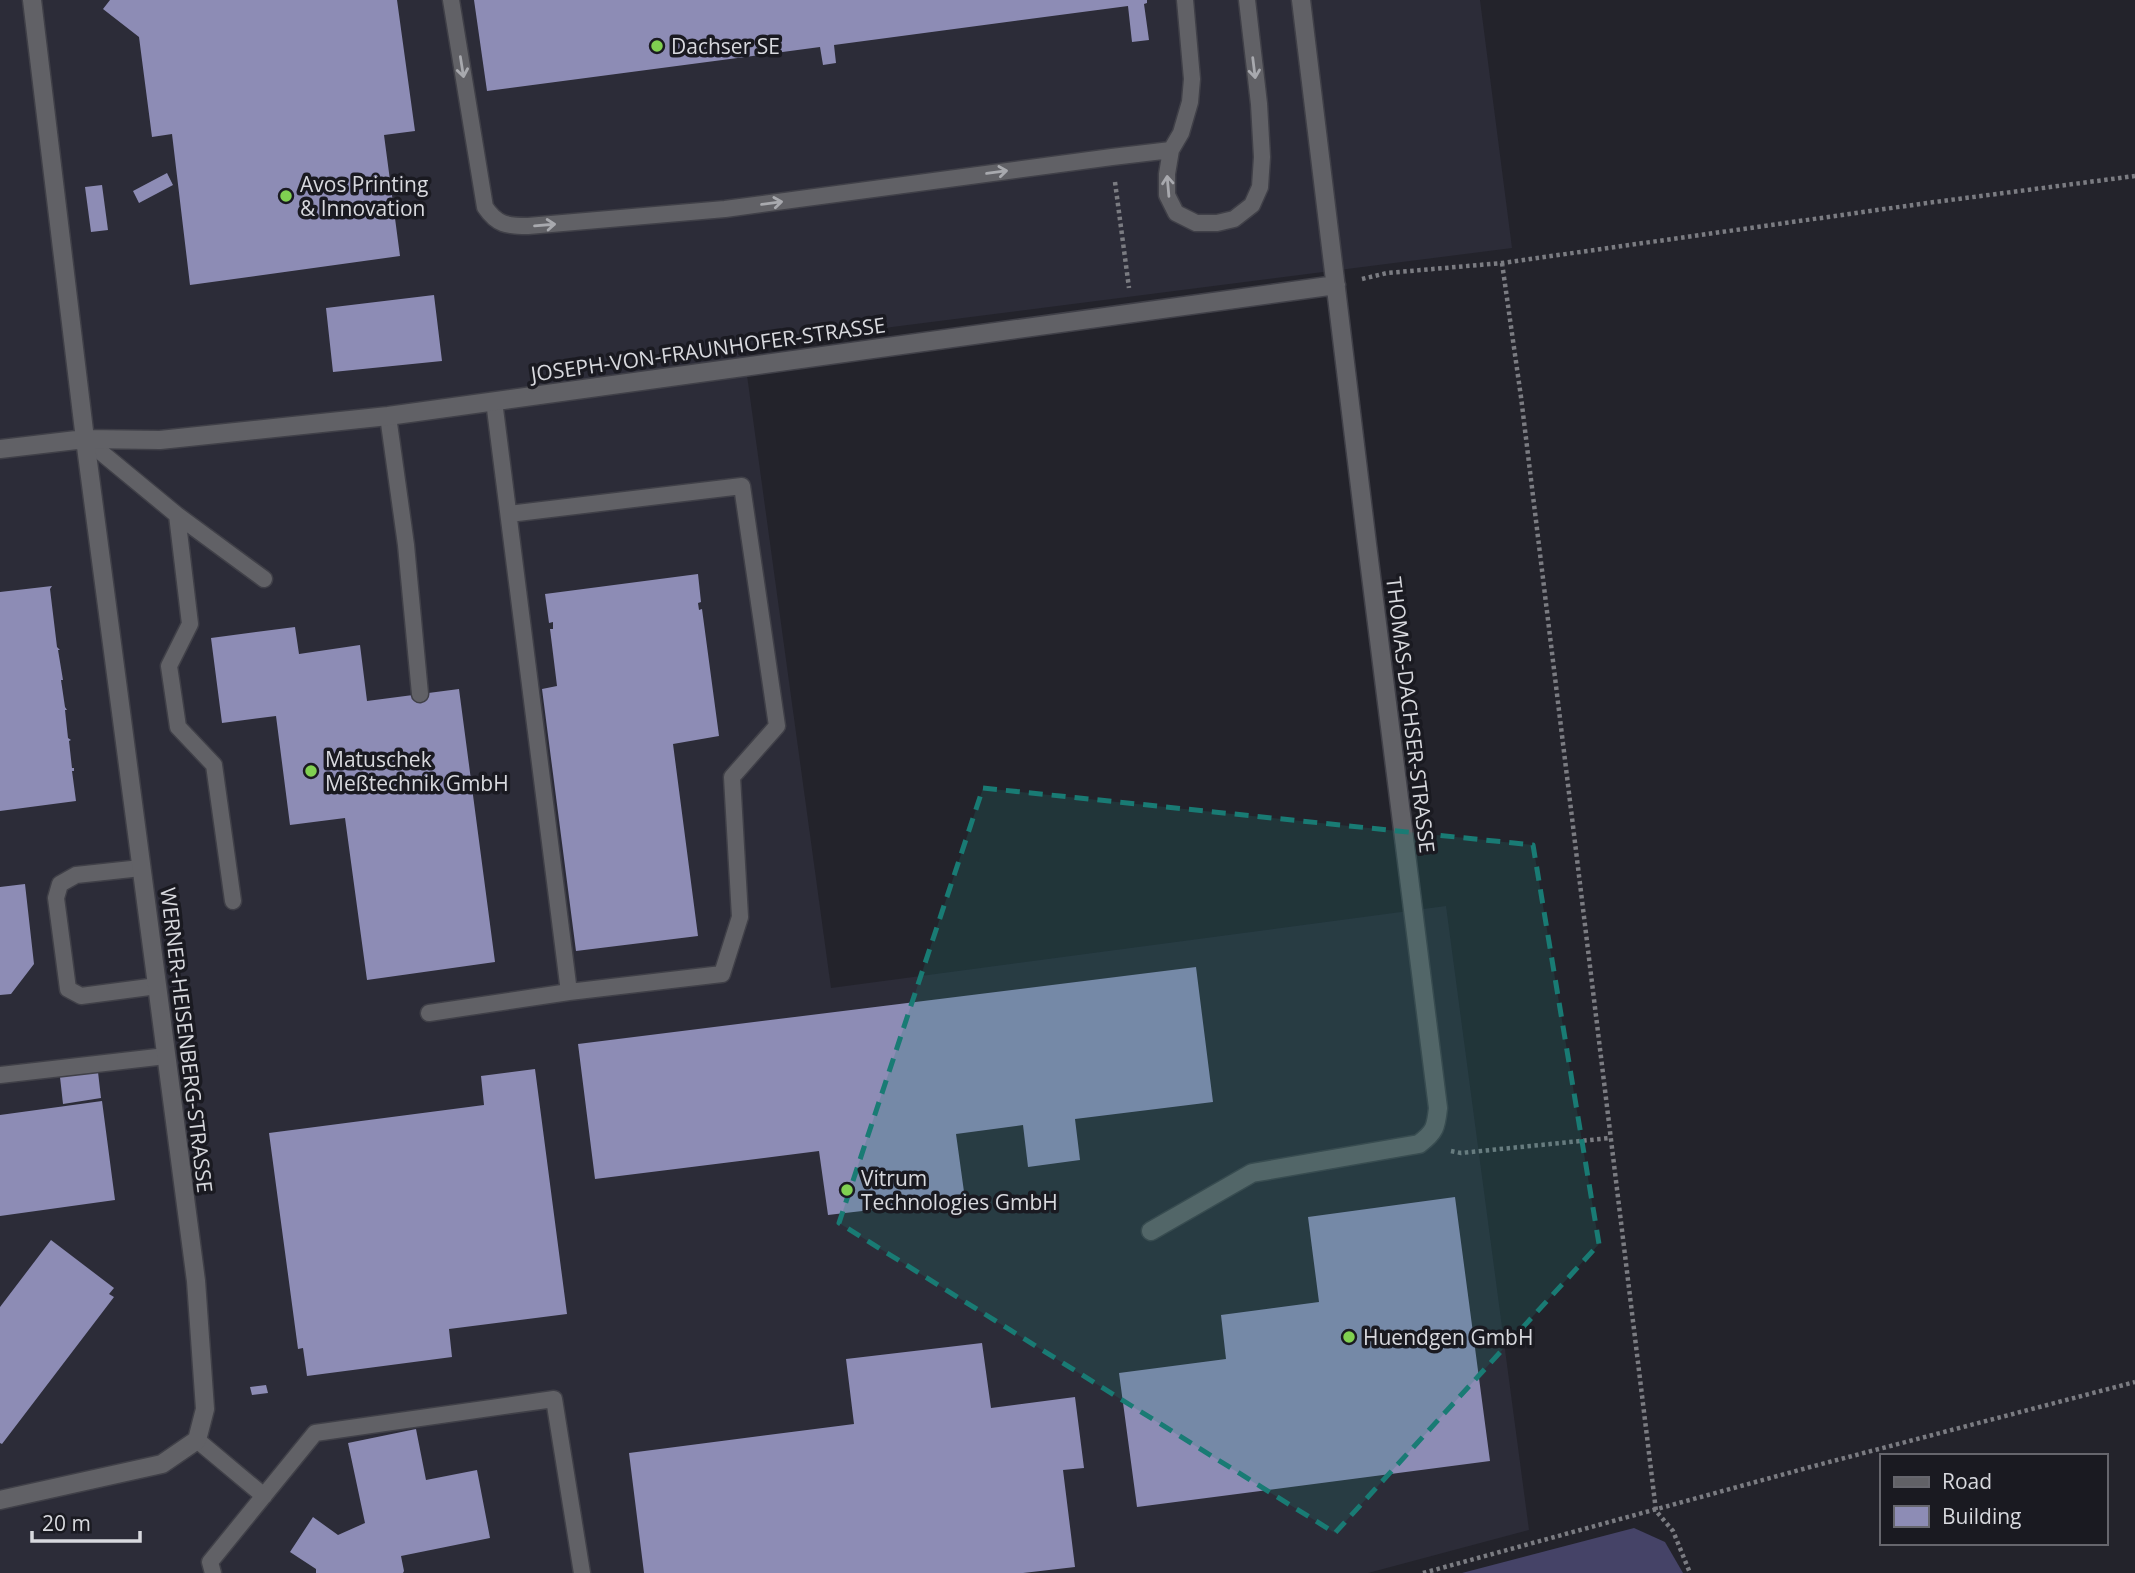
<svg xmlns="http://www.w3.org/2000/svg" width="2135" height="1573" viewBox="0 0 2135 1573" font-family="'Open Sans',sans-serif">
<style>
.built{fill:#2c2c38}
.green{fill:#454367}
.building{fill:#8d8cb5}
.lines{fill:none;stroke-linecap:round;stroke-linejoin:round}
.lane-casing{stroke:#404048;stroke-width:19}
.street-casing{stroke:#404048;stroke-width:21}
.path{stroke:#7b7c82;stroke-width:4.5;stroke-dasharray:3.5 3.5;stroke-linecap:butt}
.lane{stroke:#616166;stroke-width:16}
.street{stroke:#616166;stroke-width:18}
.oneway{stroke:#a8a9ae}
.marked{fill:#197b74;fill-opacity:0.2;stroke:#197b74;stroke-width:5;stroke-dasharray:14 9;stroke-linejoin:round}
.poi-dot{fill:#80d051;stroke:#1a1a21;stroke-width:2.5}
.labels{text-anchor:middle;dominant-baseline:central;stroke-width:7;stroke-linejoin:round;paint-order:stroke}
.poi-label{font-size:21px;fill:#d8d9de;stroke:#1a1a21;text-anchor:start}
.street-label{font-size:21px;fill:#d8d9de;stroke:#1a1a21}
</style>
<rect width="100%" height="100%" fill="#23232b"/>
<path class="built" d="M0 0H1480L1512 248 743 346 831 988 1446 906 1529 1530 1368 1573H0Z"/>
<path class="green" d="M1634 1528 1665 1542 1683 1573H1462Z"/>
<path class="building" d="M110 0H397L415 131 384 135 400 256 190 285 172 134 152 137 139 37 103 9Z
M474 0H1147V3L1144 4 1149 40 1132 42 1128 6 834 45 836 63 823 65 820 47 487 91Z
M167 173 173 185 139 203 133 191Z
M102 185 108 230 91 232 85 187Z
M434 295 442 361 333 372 326 308Z
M698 574 701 602 698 603 699 610 702 609 719 736 673 744 698 936 576 951 542 689 557 686 550 629H553V622L549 623 545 594Z
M52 586 50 589 57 647 60 650H58L63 680H61L65 707 67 710H65L68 738 71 740 69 741 72 768H74V771H72L76 801 0 811V592Z
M295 627 299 654 360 645 367 701 459 689 495 962 367 980 345 818 290 825 276 716 222 723 211 638Z
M25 884 34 964 11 994 0 995V887Z
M1196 967 1213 1102 1075 1119 1080 1160 1028 1167 1023 1125 956 1134 965 1199 828 1215 819 1151 595 1179 578 1044Z
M535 1069 567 1314 449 1329 452 1357 307 1376 303 1348 298 1349 269 1133 484 1105 481 1076Z
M98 1072 101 1098 63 1104 60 1077Z
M102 1101 115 1200 0 1216V1115Z
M1455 1197 1490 1461 1137 1507 1119 1373 1226 1359 1221 1315 1319 1302 1308 1217Z
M51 1240 114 1288 109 1294 114 1297 2 1444 0 1443V1307Z
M982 1343 991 1408 1075 1397 1084 1468 1063 1470 1075 1567 1023 1573H644L629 1453 854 1424 846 1359Z
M266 1385 268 1393 252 1395 250 1387Z
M416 1429 426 1480 477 1470 490 1538 401 1556 404 1571 403 1573H316V1569L290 1552 313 1517 338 1535 365 1523 348 1443Z"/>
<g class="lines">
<defs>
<path id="lane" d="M451 0 485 207C497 225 507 226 528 226L725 209 1112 157 1171 150
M1185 0 1192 79 1190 102 1181 133 1171 150 1167 174V195L1176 213 1196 223H1217L1234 219 1252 205 1260 187 1262 157 1259 104 1247 0
M494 401 569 992 722 974 740 917 732 777 777 726 742 486 509 514
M388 416 406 545 420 694
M85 439 177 515 264 579
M177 515 190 624 169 666 178 727 214 765 233 901
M141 868 76 875 60 884 56 898 68 989 81 996 157 986
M429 1013 569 992
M0 1075 166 1056
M197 1440 264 1496
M213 1573 210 1562 315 1433 554 1399 582 1573"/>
<path id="street" d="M0 449 85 439 160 440 388 416 1336 285
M1151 1231 1252 1173 1419 1144C1435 1132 1436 1127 1438 1108L1367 544 1301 0
M0 1500 162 1464 197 1440 205 1409 196 1281 85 439 32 0"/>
</defs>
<use href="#lane" class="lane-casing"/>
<use href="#street" class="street-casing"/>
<path class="path" d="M1115 182 1129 288
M1502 263 1521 397 1656 1511 1673 1531 1690 1573
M1362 279 1387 273 1502 263 1927 203 2135 176
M1451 1151 1461 1153 1610 1138
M1423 1573 1814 1466 2135 1382"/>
<use href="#lane" class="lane"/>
<use href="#street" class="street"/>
</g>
<defs><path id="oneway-shaft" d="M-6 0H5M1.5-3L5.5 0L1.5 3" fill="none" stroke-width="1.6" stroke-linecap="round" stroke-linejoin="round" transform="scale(1.75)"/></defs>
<g class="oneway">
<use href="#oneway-shaft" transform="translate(462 67) rotate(81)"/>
<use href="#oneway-shaft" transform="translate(1254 68) rotate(83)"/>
<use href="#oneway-shaft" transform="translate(997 172) rotate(-8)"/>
<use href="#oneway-shaft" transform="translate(1168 186) rotate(-95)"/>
<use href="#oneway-shaft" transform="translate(772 203) rotate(-8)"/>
<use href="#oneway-shaft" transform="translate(545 225) rotate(-5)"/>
</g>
<path class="marked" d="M983 788 1533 845 1599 1244 1335 1533 839 1223Z"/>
<g class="poi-dot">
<circle cx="657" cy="46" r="7"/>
<circle cx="286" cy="196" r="7"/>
<circle cx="311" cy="771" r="7"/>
<circle cx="847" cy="1190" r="7"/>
<circle cx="1349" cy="1337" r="7"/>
</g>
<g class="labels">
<g class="poi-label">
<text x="671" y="46">Dachser SE</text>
<text x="300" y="184">Avos Printing<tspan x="300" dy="24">&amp; Innovation</tspan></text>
<text x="325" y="759">Matuschek<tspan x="325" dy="24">Meßtechnik GmbH</tspan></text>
<text x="861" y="1178">Vitrum<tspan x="861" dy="24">Technologies GmbH</tspan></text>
<text x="1363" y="1337">Huendgen GmbH</text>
</g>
<g class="street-label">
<text transform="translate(708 349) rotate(-8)">JOSEPH-VON-FRAUNHOFER-STRASSE</text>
<text transform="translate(1411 715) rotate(83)">THOMAS-DACHSER-STRASSE</text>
<text transform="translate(187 1040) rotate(83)">WERNER-HEISENBERG-STRASSE</text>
</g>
</g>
<rect x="1880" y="1454" width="228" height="91" fill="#1a1a21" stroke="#66666d" stroke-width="2"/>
<rect x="1894" y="1477" width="35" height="10" fill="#616166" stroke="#66666d" stroke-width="2"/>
<text x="1942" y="1489" font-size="21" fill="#d8d9de">Road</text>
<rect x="1894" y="1506" width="35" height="21" fill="#8d8cb5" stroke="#66666d" stroke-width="2"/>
<text x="1942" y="1524" font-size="21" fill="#d8d9de">Building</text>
<path d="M32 1531v10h108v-10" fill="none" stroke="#d8d9de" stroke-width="3.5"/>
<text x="42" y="1531" font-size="21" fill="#d8d9de" stroke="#1a1a21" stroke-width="5" paint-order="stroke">20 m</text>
</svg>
